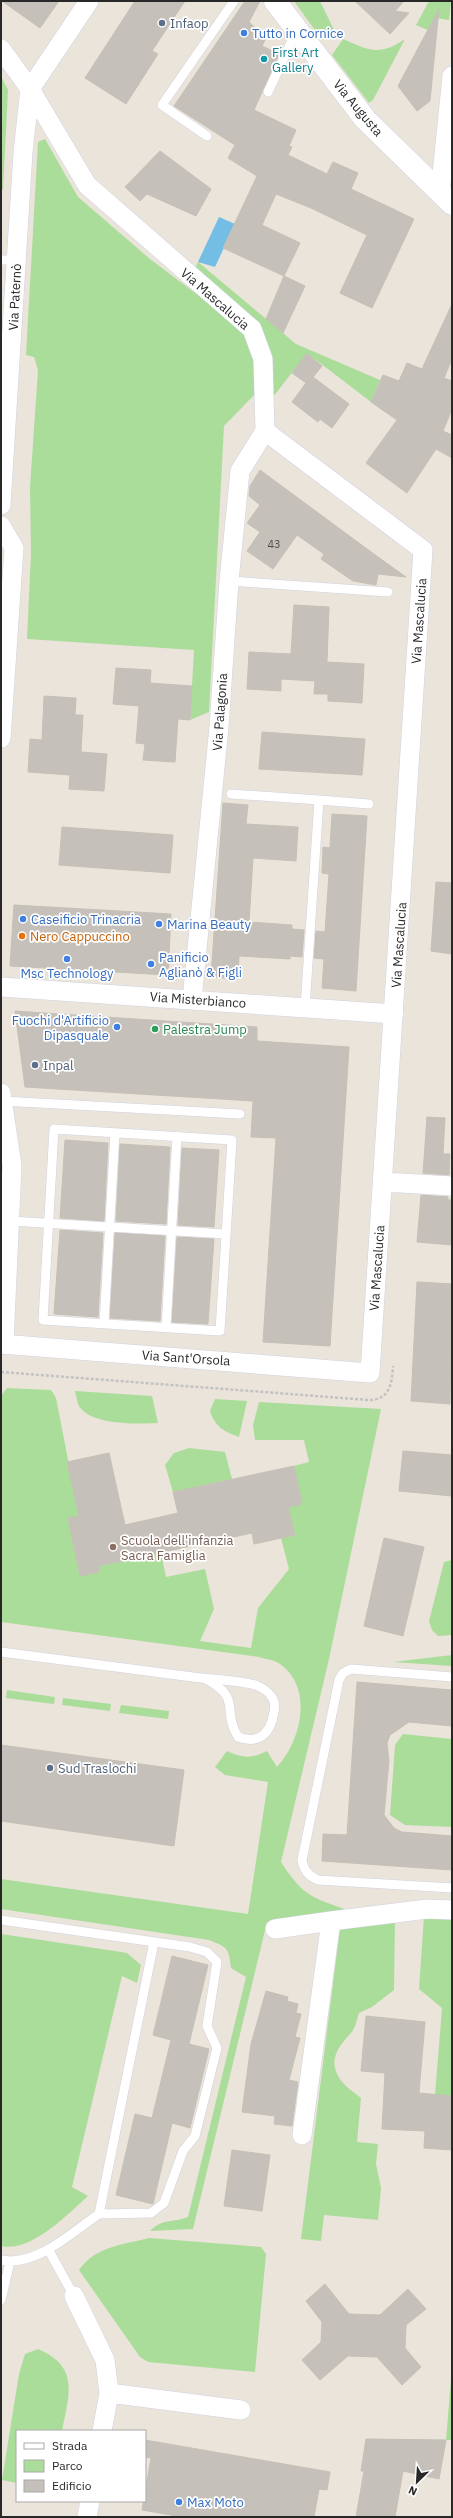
<svg xmlns="http://www.w3.org/2000/svg" width="453" height="2518" viewBox="0 0 453 2518" font-family="'IBM Plex Sans',sans-serif">
<style>
.green{fill:#abdd9a}
.water{fill:#74bee6}
.building{fill:#c5c1ba;stroke:#c5c0b5}
.lines{fill:none;stroke-linecap:round;stroke-linejoin:round}
.service-casing{stroke:#d0d2e0;stroke-width:10}
.minor-casing{stroke:#d0d2e0;stroke-width:20}
.secondary-casing{stroke:#d0d2e0;stroke-width:23}
.path{stroke:#c3c3c3;stroke-width:2.5;stroke-dasharray:3 2;stroke-linecap:butt}
.service{stroke:#fff;stroke-width:9}
.minor{stroke:#fff;stroke-width:19}
.secondary{stroke:#fff;stroke-width:22}
.service-dot{fill:#5c6f8a;stroke:#fff;stroke-width:1.5}
.shop-dot{fill:#3f7fe0;stroke:#fff;stroke-width:1.5}
.culture-dot{fill:#0f9aa8;stroke:#fff;stroke-width:1.5}
.food-dot{fill:#e8710a;stroke:#fff;stroke-width:1.5}
.leisure-dot{fill:#2e9e5b;stroke:#fff;stroke-width:1.5}
.education-dot{fill:#8d6e63;stroke:#fff;stroke-width:1.5}
.labels{text-anchor:middle;dominant-baseline:central;stroke-width:3.5;stroke-linejoin:round;paint-order:stroke}
.number-label{font-size:11px;fill:#4f4e4c}
.service-label{font-size:13px;fill:#4e5e75;stroke:#fff;text-anchor:start}
.shop-label{font-size:13px;fill:#366cbe;stroke:#fff;text-anchor:start}
.culture-label{font-size:13px;fill:#0d838f;stroke:#fff;text-anchor:start}
.street-label{font-size:13px;fill:#282828;stroke:#fff}
.food-label{font-size:13px;fill:#c56008;stroke:#fff;text-anchor:start}
.leisure-label{font-size:13px;fill:#27864d;stroke:#fff;text-anchor:start}
.education-label{font-size:13px;fill:#785e54;stroke:#fff;text-anchor:start}
</style>
<rect width="100%" height="100%" fill="#eae4db"/>
<path class="green" d="M294 1H320L335 32 331 37 322 40Z
M429 1H451L449 20 435 18 432 32 416 25Z
M343 39C370 51 380 56 405 39L373 100 369 103 332 55Z
M1 76 8 90 3 190 1 189Z
M45 139 78 197 150 259 240 327 253 345 256 393 224 426 209 712 190 720 194 650 27 639 31 553 30 487 38 370 34 357 26 355 38 142Z
M198 262 296 344 380 380 371 402 307 353 273 397 269 366 194 270Z
M7 1388 51 1390 56 1398 79 1516 68 1519 80 1576 99 1572 98 1566 161 1553 166 1577 205 1569 214 1609 200 1641 251 1648 258 1608 289 1569 281 1538 295 1535 288 1507 302 1504 294 1466 309 1462 304 1440H255L253 1425 259 1402 381 1409 329 1659 281 1862C305 1899 313 1897 352 1912L267 1922 193 2229 150 2231C163 2218 172 2223 188 2217L246 1977 231 1968C229 1948 227 1947 209 1940L1 1909V1879L248 1914 268 1782 225 1775 215 1767 227 1751C242 1758 252 1759 267 1751L277 1767C301 1741 314 1688 280 1664 275 1660 265 1659 259 1657L1 1622V1396Z
M75 1391 152 1396 158 1423C139 1424 88 1426 78 1404 77 1400 76 1395 75 1391Z
M215 1399 247 1401 239 1437C225 1432 215 1427 210 1411Z
M189 1448 225 1452 232 1479 173 1492 165 1465 174 1453Z
M452 1560V1635L438 1636 432 1630 429 1621 444 1562Z
M452 1655V1666L393 1662Z
M7 1690 55 1697 54 1704 6 1698Z
M63 1698 111 1704 110 1711 62 1705Z
M121 1705 169 1711 168 1719 119 1713Z
M403 1734 452 1739V1827L405 1825 390 1815 395 1745Z
M424 1916 452 1918V2096L435 2095 442 2008 419 1989Z
M395 1920 394 1990 372 2007 359 2013C357 2019 355 2029 351 2033 339 2046 327 2060 340 2079 344 2086 354 2092 361 2098L357 2142 378 2144 376 2164 381 2188 378 2220 324 2215 321 2241 301 2239 340 1928Z
M1 1934 115 1951 127 1953 141 1965 137 1983 122 1976 72 2187 88 2196C68 2214 31 2253 1 2246Z
M149 2238 261 2247 266 2254 255 2372 148 2362 140 2357 79 2270C96 2246 122 2245 149 2238Z
M38 2349C80 2367 69 2394 62 2431H17V2483L2 2480 19 2374 25 2354Z
M452 2367V2440H446Z"/>
<path class="water" d="M219 217 235 224 215 267 198 262Z"/>
<path class="building" d="M2 1H59L40 28Z
M135 1H185L152 51 158 54 126 104 85 78Z
M245 1H260L249 22 266 38 262 46 279 54 254 110 296 130 289 146 292 147 288 155 327 174 333 162 358 173 351 189 414 219 372 308 340 293 367 235 311 208 276 194 262 225 300 243 284 276 223 248 257 176 228 158 235 145 174 106Z
M355 1H404L395 11 409 13 390 34Z
M439 9 430 101 417 111 398 86Z
M160 151 211 189 196 216 147 194 140 201 125 187Z
M284 276 305 286 283 333 266 319Z
M452 304V359L444 378 452 381V409L443 431 452 435V458L436 449 407 493 366 463 397 420 371 402 383 375 399 381 407 363 422 369Z
M307 353 322 366 313 377 349 404 332 428 320 419 318 422 292 402 306 383 292 373Z
M260 470 378 557 406 577 378 574 376 585 353 581 321 559 324 554 297 535 273 569 247 551 260 532 247 523 260 505 249 496 250 486Z
M294 605 329 607 327 662 364 664 362 703 328 701V694H314L315 681 281 679V691L247 689 249 652 291 654Z
M116 668 151 670 150 683 192 686 190 720 178 719 175 762 143 760 145 744 136 743 139 706 113 704Z
M44 696 76 698 75 715H83L81 752 107 754 104 791 69 789 70 775 28 772 30 739 42 740Z
M262 732 365 739 362 775 259 769Z
M223 803 248 805 246 824 298 827 296 861 253 858 249 922 292 925V929L304 930 302 957 290 956V959L239 956 238 979 211 977Z
M332 814 367 816 356 991 322 988 324 959 314 958 316 931 325 932 329 874 322 873 323 847 330 848Z
M62 827 173 835 170 873 59 865Z
M436 882 452 883V954L431 951Z
M14 905 171 914 168 975 10 966Z
M15 1011 257 1027V1041L349 1047 330 1346 263 1342 276 1138 251 1137 253 1101 25 1087Z
M427 1117 445 1118 443 1154H450L449 1175 423 1173Z
M65 1140 108 1143 104 1221 60 1218Z
M120 1144 170 1147 166 1224 116 1221Z
M182 1148 219 1150 214 1227 178 1225Z
M421 1195 448 1197V1200H452V1245L417 1242Z
M60 1230 103 1233 98 1317 54 1314Z
M115 1233 165 1236 160 1321 110 1318Z
M177 1237 214 1239 208 1324 172 1322Z
M417 1282 452 1284 450 1404 411 1401Z
M403 1451 452 1455V1496L399 1491Z
M109 1453 125 1525 178 1513 173 1492 294 1466 302 1504 288 1507 295 1535 254 1544 252 1533 98 1566 99 1572 80 1576 68 1518 79 1516 67 1462Z
M384 1538 424 1547 403 1636 364 1626Z
M357 1682 452 1690V1726L409 1722 390 1735 387 1743 389 1761 384 1815 394 1828 402 1832 452 1836V1870L322 1861 323 1834 347 1835Z
M1 1745 184 1770 174 1846 1 1821Z
M172 1956 208 1965 189 2044 209 2049 190 2128 172 2123 153 2204 116 2195 135 2114 152 2118 171 2040 153 2035Z
M266 1991 288 1997 287 2001 298 2004 296 2013 301 2014 295 2037 300 2038 289 2080 298 2082 292 2126 274 2124 275 2116 242 2112 251 2044Z
M366 2016 425 2022 419 2093 452 2096V2150L424 2148 425 2131 382 2129 385 2073 361 2071Z
M232 2150 270 2155 262 2211 224 2206Z
M325 2284 349 2314 380 2315 408 2289 426 2309 406 2325 405 2348 421 2367 402 2385 377 2357 348 2356 320 2380 302 2360 321 2342 322 2322 306 2301Z
M366 2439 446 2440 439 2479 403 2471 395 2517H356L364 2471H361Z
M145 2440 330 2472 327 2490 319 2489 314 2517H182L142 2510 151 2458 145 2457Z"/>
<g class="lines">
<defs>
<path id="service" d="M268 92 296 32
M207 136 162 105 234 1
M1 260H16
M229 581 388 592
M231 794 319 800
M305 1007 319 800 369 804
M2 1101 240 1114
M54 1129 232 1140 220 1331 43 1320Z
M10 1221 226 1234
M104 1324 115 1133
M166 1328 177 1136
M1 1652C62 1660 124 1668 185 1676 203 1679 243 1680 258 1686 269 1691 277 1700 274 1712 271 1732 260 1745 238 1737 221 1709 243 1699 206 1679
M452 1677 351 1669 343 1673 339 1680 302 1860C304 1871 308 1875 318 1880L452 1888
M1 1920 190 1947 207 1952 217 1962 207 2026 217 2048 195 2136 183 2151 164 2203 151 2213 99 2214
M48 2249 74 2296
M1 2260C36 2267 71 2233 99 2214L154 1942
M1 2300 10 2262"/>
<path id="minor" d="M1 49 30 89 87 185 252 329 263 359 265 431
M440 194 452 76
M1 505 23 152 30 89 89 1
M1 526 14 548 1 738
M1 987 394 1014
M192 1000 219 727 229 581 240 471 265 431
M1 1093 12 1165 4 1344
M383 1182 452 1186
M1 1344 370 1373 423 550 265 431
M275 1929 331 1921
M302 2135 331 1921 427 1909 452 1910
M74 2296 105 2360 109 2393 102 2431
M109 2393 241 2410
M87 2517 90 2501"/>
<path id="secondary" d="M275 1 365 119 452 204"/>
</defs>
<use href="#service" class="service-casing"/>
<use href="#minor" class="minor-casing"/>
<use href="#secondary" class="secondary-casing"/>
<path class="path" d="M1 1372 369 1400C390 1400 392 1383 393 1366"/>
<use href="#service" class="service"/>
<use href="#minor" class="minor"/>
<use href="#secondary" class="secondary"/>
</g>
<g class="service-dot">
<circle cx="162" cy="23" r="4"/>
<circle cx="35" cy="1065" r="4"/>
<circle cx="50" cy="1768" r="4"/>
</g>
<g class="shop-dot">
<circle cx="244" cy="33" r="4"/>
<circle cx="23" cy="919" r="4"/>
<circle cx="159" cy="924" r="4"/>
<circle cx="67" cy="959" r="4"/>
<circle cx="151" cy="964" r="4"/>
<circle cx="117" cy="1027" r="4"/>
<circle cx="179" cy="2502" r="4"/>
</g>
<circle class="culture-dot" cx="264" cy="59" r="4"/>
<circle class="food-dot" cx="22" cy="936" r="4"/>
<circle class="leisure-dot" cx="155" cy="1029" r="4"/>
<circle class="education-dot" cx="113" cy="1547" r="4"/>
<g class="labels">
<g class="number-label">
<text x="274" y="544">43</text>
</g>
<g class="service-label">
<text x="170" y="23">Infaop</text>
<text x="43" y="1065">Inpal</text>
<text x="58" y="1768">Sud Traslochi</text>
</g>
<g class="shop-label">
<text x="252" y="33">Tutto in Cornice</text>
<text x="31" y="919">Caseificio Trinacria</text>
<text x="167" y="924">Marina Beauty</text>
<text x="159" y="957">Panificio<tspan x="159" dy="15">Aglianò &amp; Figli</tspan></text>
<text x="67" y="973" text-anchor="middle">Msc Technology</text>
<text x="109" y="1020" text-anchor="end">Fuochi d'Artificio<tspan x="109" dy="15">Dipasquale</tspan></text>
<text x="187" y="2502">Max Moto</text>
</g>
<g class="culture-label">
<text x="272" y="52">First Art<tspan x="272" dy="15">Gallery</tspan></text>
</g>
<g class="street-label">
<text transform="translate(358 108) rotate(50)">Via Augusta</text>
<text transform="translate(15 297) rotate(-87)">Via Paternò</text>
<text transform="translate(215 299) rotate(41)">Via Mascalucia</text>
<text transform="translate(419 621) rotate(-86)">Via Mascalucia</text>
<text transform="translate(220 712) rotate(-86)">Via Palagonia</text>
<text transform="translate(399 945) rotate(-86)">Via Mascalucia</text>
<text transform="translate(198 1000) rotate(4)">Via Misterbianco</text>
<text transform="translate(377 1268) rotate(-86)">Via Mascalucia</text>
<text transform="translate(186 1358) rotate(4)">Via Sant'Orsola</text>
</g>
<g class="food-label">
<text x="30" y="936">Nero Cappuccino</text>
</g>
<g class="leisure-label">
<text x="163" y="1029">Palestra Jump</text>
</g>
<g class="education-label">
<text x="121" y="1540">Scuola dell'infanzia<tspan x="121" dy="15">Sacra Famiglia</tspan></text>
</g>
</g>
<rect width="453" height="2518" fill="none" stroke="#282828" stroke-width="4"/>
<rect x="16" y="2430" width="130" height="72" fill="#ffffff" stroke="#a9a9a9"/>
<rect x="24" y="2443" width="20" height="6" fill="#ffffff" stroke="#a9a9a9"/>
<text x="52" y="2450" font-size="12" fill="#282828">Strada</text>
<rect x="24" y="2460" width="20" height="12" fill="#abdd9a" stroke="#a9a9a9"/>
<text x="52" y="2470" font-size="12" fill="#282828">Parco</text>
<rect x="24" y="2480" width="20" height="12" fill="#c5c1ba" stroke="#a9a9a9"/>
<text x="52" y="2490" font-size="12" fill="#282828">Edificio</text>
<g transform="translate(417 2482) rotate(205)" stroke="#ffffff" stroke-width="3" paint-order="stroke">
<path d="M0-3L7 15L0 10L-7 15Z" fill="#282828"/>
<text y="-6" font-size="11" font-weight="bold" text-anchor="middle" fill="#282828">N</text>
</g>
</svg>
